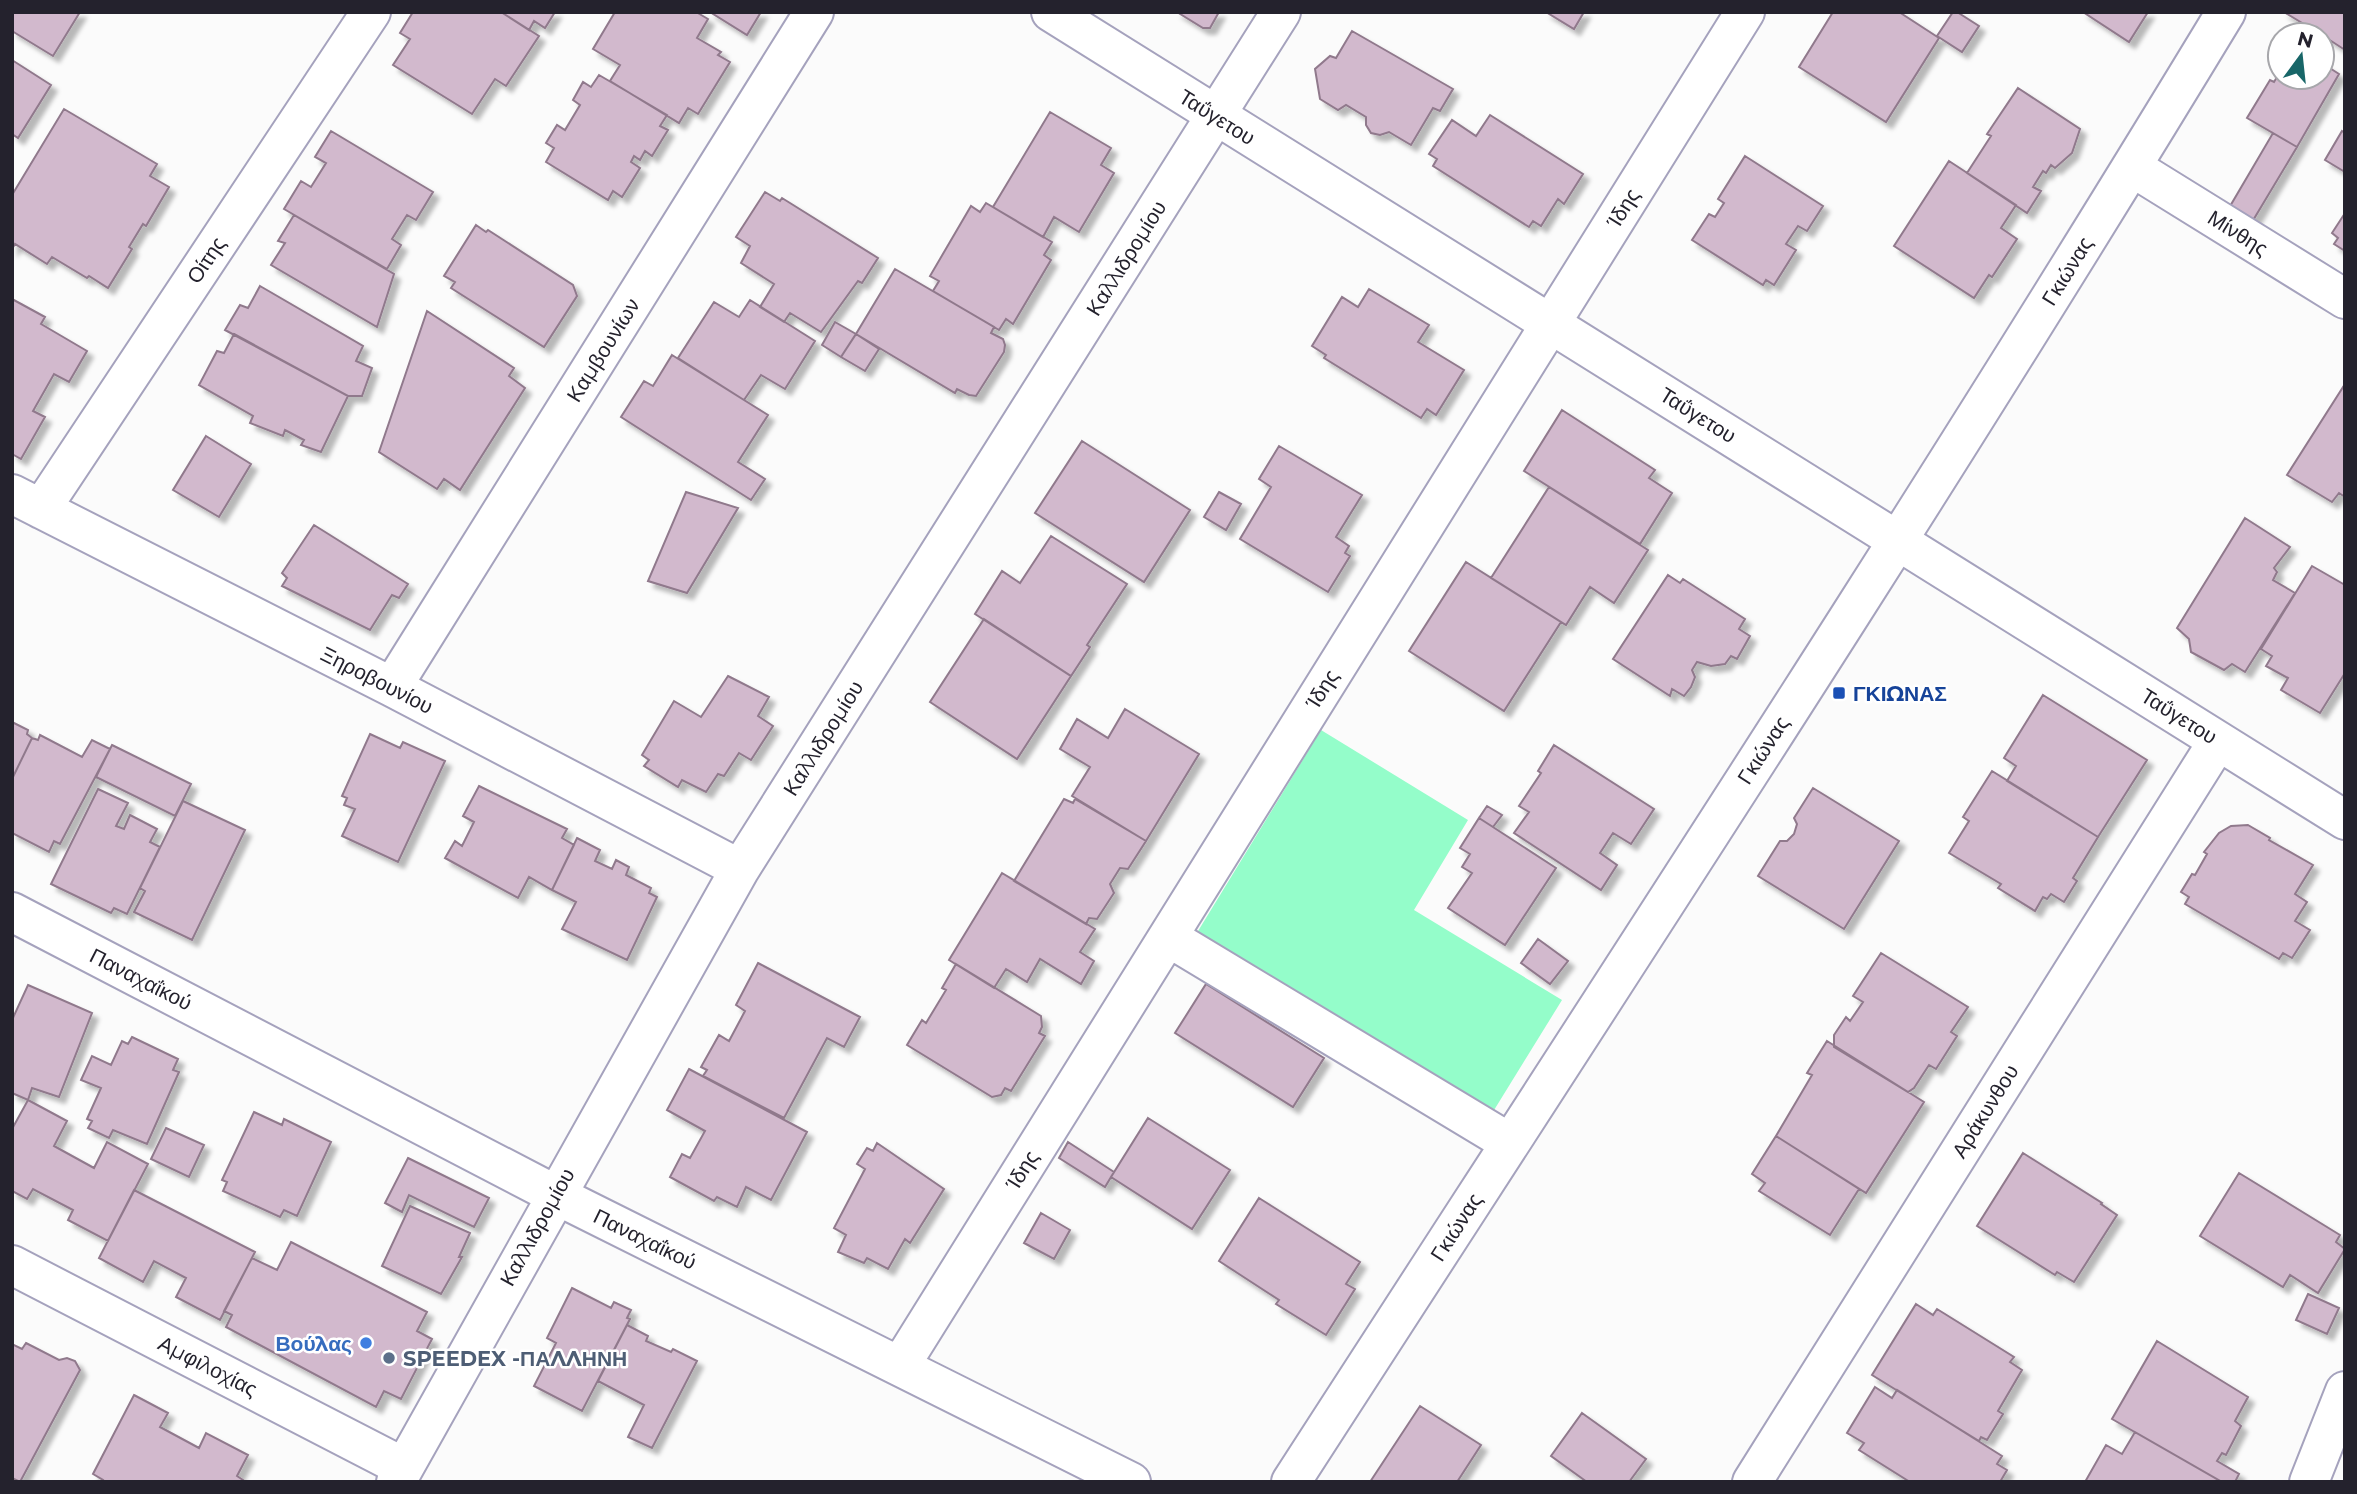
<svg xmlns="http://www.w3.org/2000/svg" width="2357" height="1494" viewBox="0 0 2357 1494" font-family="Montserrat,sans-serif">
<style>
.green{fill:#94fdca}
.building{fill:#d2b9cd;stroke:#90798c;stroke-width:2;filter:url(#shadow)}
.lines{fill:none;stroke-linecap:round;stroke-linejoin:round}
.minor-casing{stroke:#a5a2bd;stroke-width:42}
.minor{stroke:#fff;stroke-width:38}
.transit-dot{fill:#1a4fb4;stroke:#fff;stroke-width:2.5}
.shop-dot{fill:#3f7fe0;stroke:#fff;stroke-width:2.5}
.service-dot{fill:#5c6f8a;stroke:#fff;stroke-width:2.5}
.labels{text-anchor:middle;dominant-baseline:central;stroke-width:5;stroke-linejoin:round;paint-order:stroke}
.street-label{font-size:21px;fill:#24222d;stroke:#fff}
.transit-label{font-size:21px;font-weight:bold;fill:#164399;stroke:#fff;text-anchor:start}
.shop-label{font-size:21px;font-weight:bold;fill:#366cbe;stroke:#fff;text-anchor:end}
.service-label{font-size:21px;font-weight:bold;fill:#4e5e75;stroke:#fff;text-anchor:start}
</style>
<defs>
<filter id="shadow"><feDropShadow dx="6" dy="6" stdDeviation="2" flood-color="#0004"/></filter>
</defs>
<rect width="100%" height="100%" fill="#fbfbfb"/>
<path class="green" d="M1321 730 1468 820 1414 910 1562 1000 1491 1115 1195 936Z"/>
<path class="building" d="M12 12H80L53 56 12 31Z
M413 12H501L539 36 506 86 495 79 472 114 393 65 410 39 400 33Z
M501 12H555L545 28 534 21 529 30Z
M615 12H696L708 19 697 38 721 52 718 55 730 62 698 114 688 108 679 123 610 81 620 65 593 49Z
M710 12H761L747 35Z
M1177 12H1219L1210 28H1203Z
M1546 12H1584L1574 29Z
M1833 12H1899L1939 38 1886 122 1799 67Z
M1953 12H1957L1979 26 1962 52 1937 36Z
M2083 12H2148L2129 42Z
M2284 12H2345V50L2322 35Z
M1352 31 1453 89 1440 111 1433 108 1411 145 1389 132 1380 135 1371 133 1366 125V117L1346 105 1338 110 1320 99 1315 69 1330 56 1336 58Z
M12 60 51 85 18 138 12 134Z
M2322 63 2339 74 2297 147 2247 118 2270 80 2274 82 2280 72V77H2322Z
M599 75 667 115 660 126 668 130 652 156 645 151 640 160 634 156 631 162 640 168 622 197 613 191 608 200 546 162 554 148 546 143 557 125 565 130 580 105 573 100 583 82 591 87Z
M2018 88 2080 129 2072 153 2055 168 2051 165 2046 173 2043 171 2033 187 2041 191 2027 213 1967 173 1991 136 1987 134Z
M64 109 157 164 150 176 169 187 146 226 143 224 129 247 132 249 108 288 89 276 87 278 52 257 47 264 15 244 12 249V195Z
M1050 112 1111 148 1101 165 1114 173 1079 232 1054 217 1043 237 993 207Z
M1490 115 1583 174 1564 204 1558 199 1541 226 1533 221 1529 227 1433 166 1437 159 1429 154 1452 120 1476 136Z
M331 131 433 192 416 220 407 215 392 239 401 245 387 269 284 209 301 181 311 187 326 163 315 157Z
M2342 131 2345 133V172L2325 160Z
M2273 133 2297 147 2252 222 2229 208Z
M1745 156 1823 206 1807 231 1798 226 1786 244 1796 250 1774 285 1766 280 1763 285 1692 240 1709 214 1715 217 1724 203 1718 199Z
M1949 161 2016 205 2001 228 2017 239 1992 277 1989 275 1974 298 1894 246Z
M765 192 780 201 782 198 878 258 862 283 858 281 821 332 790 313 784 322 760 307 774 284 741 263 750 246 736 237Z
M986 203 1052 242 1044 255 1051 260 1013 324 1006 319 999 330 933 291 939 281 930 276 971 206 980 212Z
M2345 213V251L2334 244 2338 238 2332 233Z
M294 215 394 274 377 327 271 265 285 243 278 241Z
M476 225 486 232 488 230 573 285 577 296 544 347 451 288 455 282 444 276Z
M895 269 994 327 991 333 1003 339 1005 345 1004 352 976 396 969 395 957 389 955 393 856 334Z
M260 286 363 346 356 361 372 368 362 396H348L225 330 240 305 248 308Z
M1369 289 1429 325 1418 342 1464 370 1436 415 1427 409 1421 418 1324 358 1326 355 1312 346 1342 297 1358 307Z
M12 299 45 317 41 324 87 351 69 382 54 374 33 411 45 417 21 459 12 454Z
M750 300 815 341 785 389 761 375 744 400 678 358 714 302 739 317Z
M427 311 514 368 509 376 525 388 460 490 444 479 437 489 379 452Z
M835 322 856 334 841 357 822 345Z
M234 334 348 396 321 452 301 445 304 440 285 430 283 436 250 423 253 416 199 385 217 351 224 353Z
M856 334 879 349 865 371 841 357Z
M672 355 768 415 738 462 765 479 751 500 621 417 644 381 653 386Z
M2345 384V497L2339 493 2332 502 2287 475Z
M1562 410 1655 470 1649 478 1672 493 1640 544 1524 471Z
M206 436 251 464 219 517 173 490Z
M1082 441 1190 510 1144 582 1035 513Z
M1279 446 1362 495 1336 537 1349 546 1345 553 1350 556 1328 592 1240 539 1271 487 1259 479Z
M1549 487 1648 550 1614 603 1590 587 1566 625 1491 578Z
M686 492 738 508 687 593 648 581Z
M1219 492 1241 504 1226 530 1204 517Z
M2245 518 2290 547 2274 568 2277 572 2273 580 2295 593 2245 672 2232 664 2224 670 2191 652 2189 639 2177 628Z
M314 525 408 584 399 598 392 595 370 630 282 586 287 578 282 573Z
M1051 536 1127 584 1087 645 1090 647 1071 676 975 614 1002 571 1020 583Z
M1466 562 1561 622 1504 711 1409 651Z
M2312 566 2345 585V673L2320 713 2281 690 2288 678 2266 666 2272 656 2261 649Z
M1668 575 1680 583 1683 579 1745 619 1739 629 1750 636 1737 659 1731 656 1725 664 1711 666 1697 662 1692 670 1695 677 1691 687 1684 696 1672 689 1670 696 1613 659Z
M984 619 1071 676 1017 759 930 702Z
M728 676 769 697 758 716 773 726 751 760 739 753 724 776 718 774 706 792 682 780 678 787 644 766 649 760 642 755 674 701 701 717Z
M2043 695 2147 760 2098 837 2007 781 2016 766 2004 758Z
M1125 709 1199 754 1146 841 1072 796 1090 767 1060 749 1077 719 1108 738Z
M12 722 28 730 27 734 32 738 12 779Z
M370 734 400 748 403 742 445 761 398 862 342 836 355 809 344 805 347 798 342 796Z
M40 735 82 757 92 740 110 749 60 844 54 841 49 852 12 833V779L32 738 38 740Z
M112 745 191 784 175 816 96 777Z
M1554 745 1654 809 1631 844 1613 833 1600 853 1617 865 1601 890 1514 833 1529 812 1519 806 1541 773 1538 771Z
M1992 771 2098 837 2073 878 2077 881 2064 902 2051 894 2047 899 2043 897 2035 911 1998 888 2001 884 1949 853 1969 821 1963 817Z
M479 786 567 829 562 838 574 845 552 890 529 877 518 898 445 858 455 841 462 846 474 822 463 816Z
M1813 788 1899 841 1844 929 1758 876 1780 841H1787L1794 834 1797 824 1794 818Z
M98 789 128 803 116 826 124 829 130 815 157 829 150 842 160 847 127 914 114 908 111 913 51 884Z
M1064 799 1073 803 1075 799 1146 841 1128 869 1120 868 1110 884 1114 893 1097 919 1089 918 1086 924 1014 881Z
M183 801 245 830 192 940 134 912 145 891 140 888Z
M1487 806 1502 815 1493 827 1479 818Z
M1479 818 1556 868 1505 945 1448 908 1472 873 1462 867 1470 854 1460 848Z
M2248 825 2270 838 2269 840 2313 865 2295 894 2307 902 2295 921 2310 930 2292 958 2283 953 2279 959 2185 904 2189 897 2181 892 2192 874 2195 875 2207 854 2204 852 2219 833 2231 826Z
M577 838 600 850 595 861 612 869 616 860 629 867 626 875 651 888 649 893 657 897 627 960 562 929 576 902 552 890Z
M1002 873 1095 929 1080 952 1094 961 1081 984 1040 959 1027 982 1006 969 994 988 949 960Z
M1538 939 1568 961 1550 984 1521 963Z
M1881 953 1968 1007 1951 1032 1957 1036 1936 1069 1929 1065 1914 1088 1908 1092 1834 1047V1035L1846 1017 1850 1021 1863 1002 1853 996Z
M758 963 860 1017 844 1047 827 1038 784 1118 703 1076 707 1070 701 1067 719 1035 729 1041 745 1011 736 1005Z
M956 964 1041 1016 1042 1027 1039 1033 1045 1036 1011 1091 1005 1088 1001 1095 992 1097 907 1045 922 1020 926 1023 946 990 942 988Z
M1206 984 1324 1058 1293 1107 1175 1033Z
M28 985 92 1013 59 1097 32 1088 28 1100 12 1093V1020Z
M132 1037 178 1059 173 1070 179 1072 147 1144 113 1130 109 1138 88 1128 92 1121 87 1119 101 1088 81 1080 92 1056 111 1065 122 1041 128 1044Z
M1827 1041 1924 1102 1866 1193 1776 1136 1812 1075 1807 1073Z
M689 1069 807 1132 771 1200 746 1187 737 1207 717 1197 714 1201 670 1177 682 1154 690 1158 705 1131 667 1110Z
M28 1100 67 1121 54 1146 94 1168 107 1142 148 1164 108 1241 68 1220 73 1210 33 1189 27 1199 12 1191V1129Z
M254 1112 282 1125 284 1119 331 1142 297 1216 284 1210 280 1217 223 1191 227 1182 222 1180Z
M1148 1118 1230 1170 1192 1229 1111 1177Z
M166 1128 204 1145 189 1177 151 1159Z
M1776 1136 1859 1189 1830 1235 1759 1191 1765 1183 1752 1174Z
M1068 1142 1114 1172 1105 1187 1059 1158Z
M877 1143 944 1189 910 1243 905 1239 888 1269 867 1258 864 1263 838 1252 846 1235 834 1228 865 1169 857 1164 867 1148 873 1151Z
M2023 1153 2102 1203 2101 1204 2117 1215 2074 1282 2057 1272 2055 1275 1977 1226Z
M408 1158 489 1198 474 1227 409 1195 402 1212 385 1203Z
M2239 1173 2340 1235 2336 1242 2345 1249 2318 1293 2290 1275 2283 1287 2200 1236Z
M134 1190 255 1252 220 1320 176 1297 186 1278 154 1261 143 1282 99 1258Z
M1259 1198 1360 1262 1346 1284 1355 1289 1326 1335 1276 1304 1279 1300 1219 1261Z
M410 1206 470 1233 459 1257H462L441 1294 382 1266Z
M1041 1213 1070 1230 1054 1259 1024 1243Z
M291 1242 427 1312 417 1331 432 1339 401 1399 384 1391 376 1407 226 1327 232 1315 224 1311 252 1258 277 1270Z
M572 1288 611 1308 614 1302 631 1310 627 1318 630 1319 582 1411 534 1386 556 1343 547 1338Z
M2308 1294 2339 1308 2327 1334 2296 1320Z
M1916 1304 1933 1315 1937 1309 2014 1357 2010 1362 2022 1370 1998 1411 2003 1414 1987 1440 1981 1437 1979 1441 1872 1375Z
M627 1325 648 1336 646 1341 671 1352 673 1349 697 1361 652 1448 628 1437 644 1405 598 1381Z
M2157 1341 2248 1397 2235 1421 2241 1426 2226 1455 2222 1453 2217 1461 2239 1474 2235 1482H2222L2112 1419Z
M26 1343 59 1360 67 1358 75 1361 80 1370 20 1482 12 1478V1344L22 1349Z
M1875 1387 1892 1398 1897 1390 2002 1456 1997 1464 2007 1470 2000 1482H1910L1859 1450 1864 1443 1847 1433Z
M134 1395 168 1413 160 1427 199 1448 206 1433 248 1455 237 1476 246 1482H102L103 1480 93 1474Z
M1420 1406 1481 1445 1457 1482H1370Z
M1582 1413 1646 1459 1629 1482H1587L1551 1456Z
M2135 1432 2222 1482H2085L2106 1445 2122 1454Z"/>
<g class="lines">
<defs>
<path id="minor" d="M1051 12 2345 820
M2132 167 2345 299
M12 494 392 687 740 869
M41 509 371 12
M392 687 814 12
M12 912 556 1195 1131 1482
M1168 937 1510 1143
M12 1265 403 1467
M900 1366 1745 12
M396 1482 740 869 1281 12
M1291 1482C1606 994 1925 509 2226 12
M1752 1482 2218 741
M2309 1482 2345 1391"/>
</defs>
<use href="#minor" class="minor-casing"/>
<use href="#minor" class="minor"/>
</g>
<rect class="transit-dot" x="1832" y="686" width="14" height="14" rx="3.5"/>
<circle class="shop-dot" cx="366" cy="1343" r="7"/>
<circle class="service-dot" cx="389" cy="1358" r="7"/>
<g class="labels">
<g class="street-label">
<text transform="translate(1217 117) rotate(32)">Ταΰγετου</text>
<text transform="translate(1623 208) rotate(-58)">Ίδης</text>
<text transform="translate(2238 233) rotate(32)">Μίνθης</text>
<text transform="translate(1126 258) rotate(-58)">Καλλιδρομίου</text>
<text transform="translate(206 260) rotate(-56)">Οίτης</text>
<text transform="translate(2067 271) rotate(-58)">Γκιώνας</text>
<text transform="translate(603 350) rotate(-58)">Καμβουνίων</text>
<text transform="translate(1698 415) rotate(32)">Ταΰγετου</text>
<text transform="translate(377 680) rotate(27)">Ξηροβουνίου</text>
<text transform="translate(1322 689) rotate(-58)">Ίδης</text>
<text transform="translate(2179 716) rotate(32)">Ταΰγετου</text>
<text transform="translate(823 738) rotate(-58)">Καλλιδρομίου</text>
<text transform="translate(1763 750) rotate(-57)">Γκιώνας</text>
<text transform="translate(141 979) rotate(27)">Παναχαΐκού</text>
<text transform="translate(1985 1111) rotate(-58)">Αράκυνθου</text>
<text transform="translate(1022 1170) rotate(-58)">Ίδης</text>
<text transform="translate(537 1227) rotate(-61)">Καλλιδρομίου</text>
<text transform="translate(1456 1227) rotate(-57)">Γκιώνας</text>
<text transform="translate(645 1239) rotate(26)">Παναχαΐκού</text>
<text transform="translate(208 1366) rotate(27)">Αμφιλοχίας</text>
</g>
<g class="transit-label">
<text x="1853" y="693">ΓΚΙΩΝΑΣ</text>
</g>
<g class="shop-label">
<text x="352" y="1343">Βούλας</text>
</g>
<g class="service-label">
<text x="403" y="1358">SPEEDEX -ΠΑΛΛΗΝΗ</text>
</g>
</g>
<rect width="2357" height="1494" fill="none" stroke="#24222d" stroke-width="28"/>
<g transform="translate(2301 56) rotate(15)"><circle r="33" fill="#ffffff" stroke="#a7a7ab" stroke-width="2"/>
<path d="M0-5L12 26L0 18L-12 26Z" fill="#186668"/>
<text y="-10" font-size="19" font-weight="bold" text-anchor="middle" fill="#24222d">N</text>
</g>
</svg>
